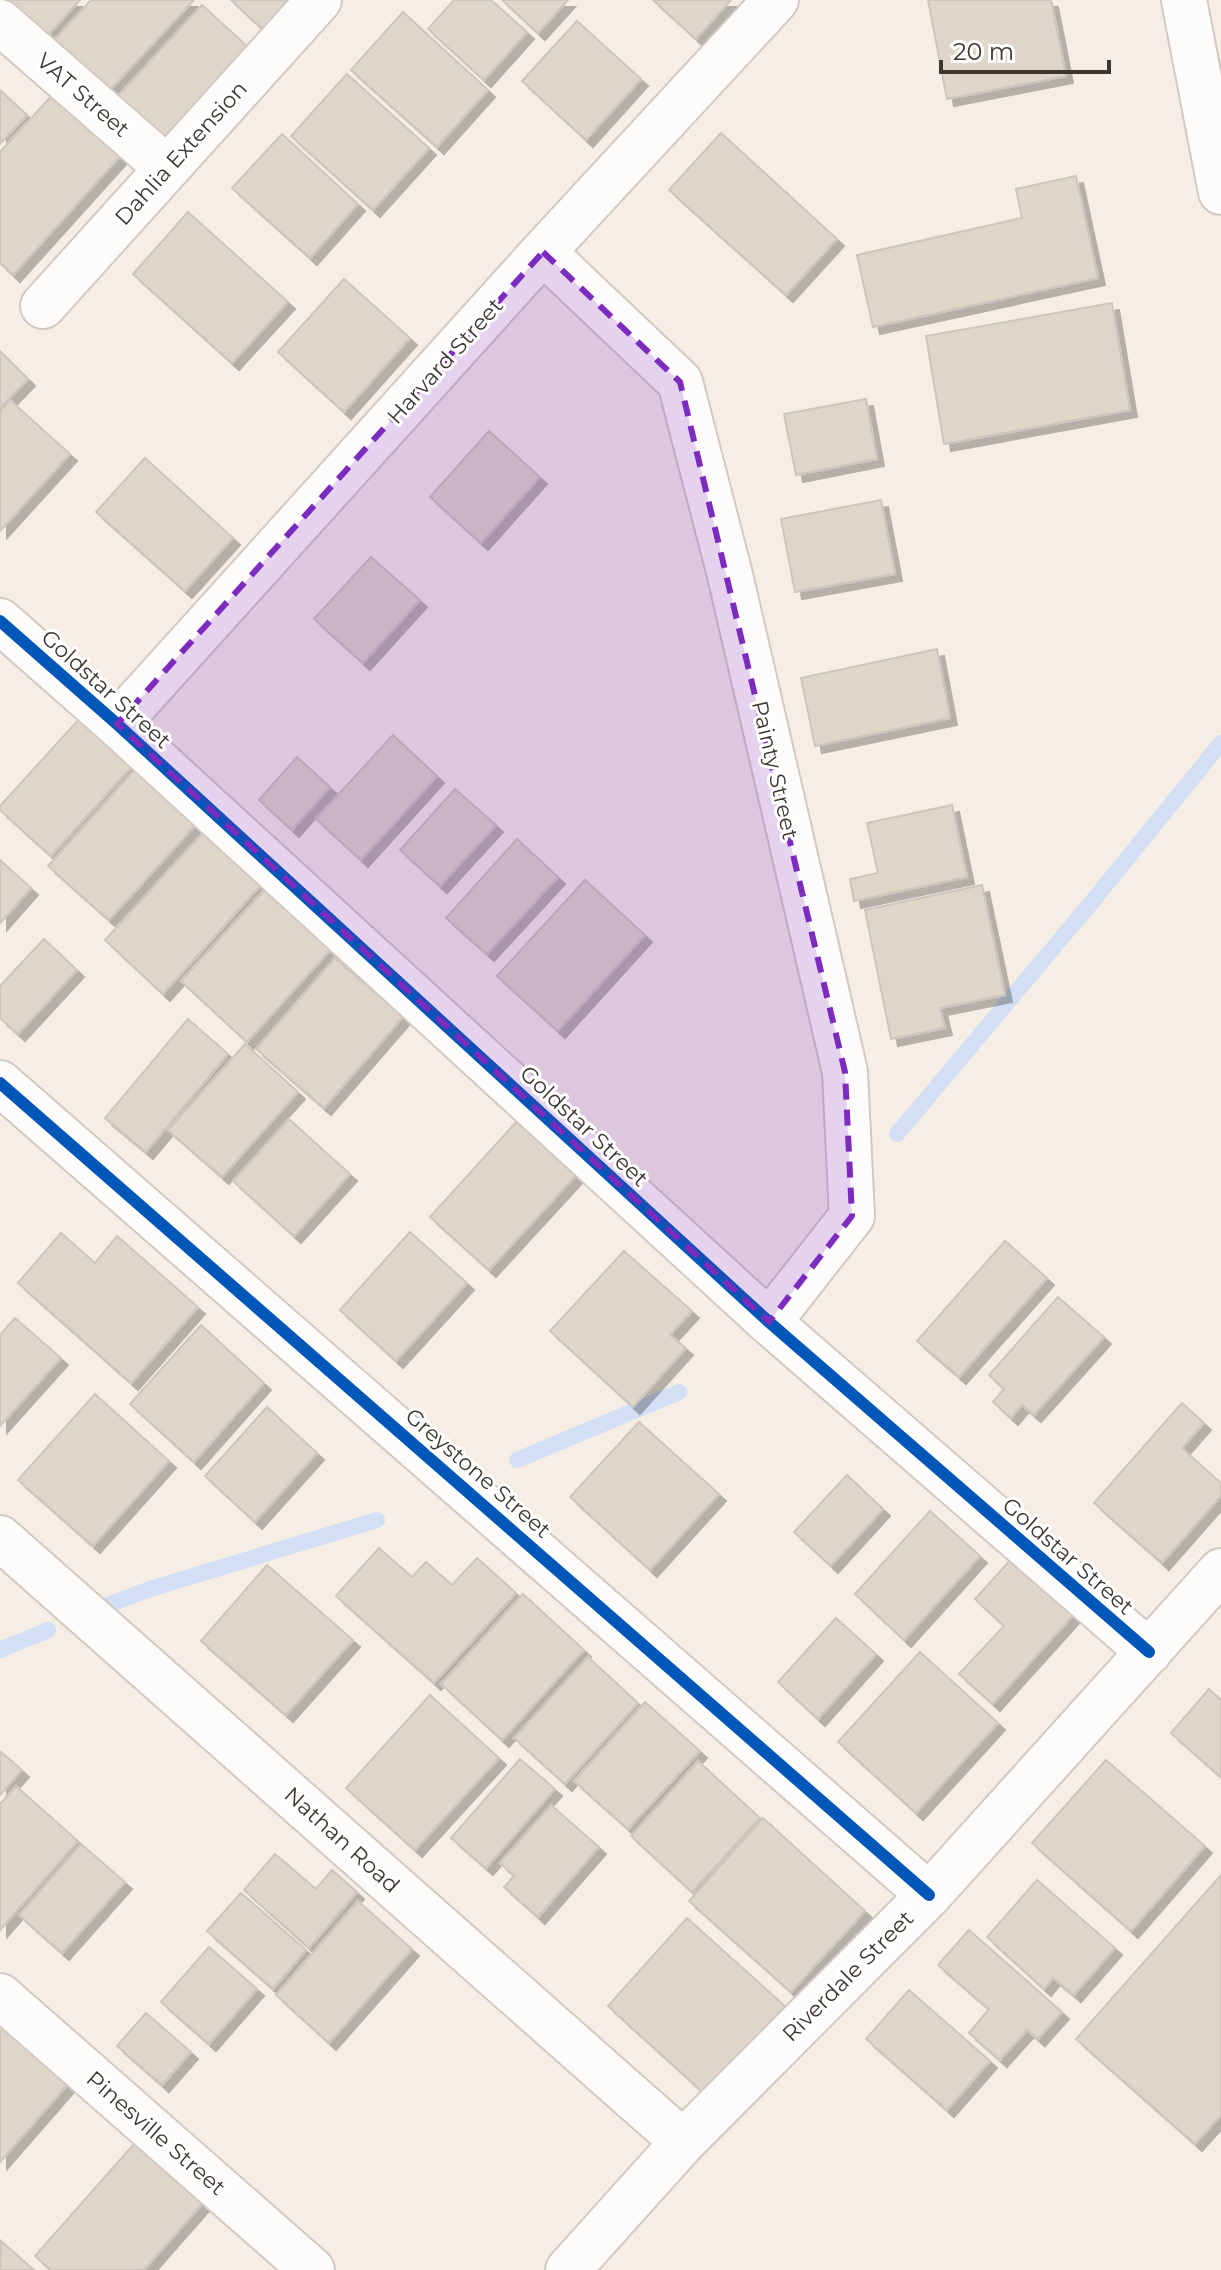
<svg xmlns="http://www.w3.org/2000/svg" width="1221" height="2270" viewBox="0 0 1221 2270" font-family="Montserrat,sans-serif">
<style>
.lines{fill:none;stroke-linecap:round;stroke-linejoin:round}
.stream{stroke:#d2dff4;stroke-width:16}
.building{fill:#e0d5c9;stroke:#ccc6bf;stroke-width:2;filter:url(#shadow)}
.minor-casing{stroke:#d0cac3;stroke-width:48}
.minor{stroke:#fefcfb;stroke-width:44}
.cycleway-casing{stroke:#fff;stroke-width:17}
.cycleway{stroke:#0057b8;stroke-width:12}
.marked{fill:#7b2cbf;fill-opacity:0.2;stroke:#7b2cbf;stroke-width:6;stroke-dasharray:16 10;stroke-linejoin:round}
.labels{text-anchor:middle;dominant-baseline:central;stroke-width:6;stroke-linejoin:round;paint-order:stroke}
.street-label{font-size:22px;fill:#3c362f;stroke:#fff}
</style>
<defs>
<filter id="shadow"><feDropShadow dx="7" dy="7" stdDeviation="0" flood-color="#0004"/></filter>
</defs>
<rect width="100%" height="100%" fill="#f6eee5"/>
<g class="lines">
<path class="stream" d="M897 1134 1091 903 1221 743
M517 1460 679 1392
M103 1607 150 1589 377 1520
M0 1650 48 1630"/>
</g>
<path class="building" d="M9 0H80L48 35Z
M91 0H191L193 1 109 91 54 40Z
M231 0H312L275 41Z
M454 0H491L527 32 484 80 428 29Z
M502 0H568L538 33Z
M653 0H731L696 39Z
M928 0H1051L1066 76 947 99Z
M202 5 261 59 174 155 114 100Z
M403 12 488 90 437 147 351 70Z
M577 21 641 79 586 140 522 81Z
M347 74 429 148 373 210 291 136Z
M0 90 27 115 0 144Z
M56 91 123 153 13 275 0 263V152Z
M721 133 837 239 786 295 669 190Z
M282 134 358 204 310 258 232 188Z
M1076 176 1098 278 873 327 857 255 1022 218 1016 189Z
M188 212 288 302 232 363 133 274Z
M344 279 410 338 344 412 278 352Z
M1112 303 1130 410 944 444 926 336Z
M0 351 28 379 0 408Z
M866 399 877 459 796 475 784 414Z
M10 400 70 454 0 531V411Z
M489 431 540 477 481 543 430 497Z
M145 458 233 538 185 591 96 512Z
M881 500 895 574 795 592 781 519Z
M371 557 420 600 363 663 314 619Z
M937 649 950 718 815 746 801 678Z
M82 716 134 764 51 856 0 810V806Z
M393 735 437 776 361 860 316 819Z
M297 757 330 787 292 830 259 800Z
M138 766 199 821 109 920 48 866Z
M455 789 496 825 440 886 400 850Z
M952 805 967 877 854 901 850 879 878 873 867 823Z
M210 825 268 877 163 994 105 940Z
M517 839 558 877 487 954 446 918Z
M0 860 31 888 0 923Z
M585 880 645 935 558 1031 497 976Z
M982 885 1005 995 940 1008 945 1028 891 1039 865 910Z
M266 888 332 948 247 1042 181 981Z
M44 939 77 970 18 1034 0 1018V986Z
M335 958 403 1017 324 1108 256 1049Z
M188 1019 228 1054 146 1152 105 1118Z
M245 1044 298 1092 222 1177 168 1130Z
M289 1119 350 1174 294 1236 233 1181Z
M518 1120 578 1173 489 1270 430 1217Z
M410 1232 467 1283 396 1361 340 1310Z
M61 1233 95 1263 117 1236 198 1307 131 1383 18 1283Z
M1005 1241 1047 1278 959 1377 917 1341Z
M624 1251 692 1311 670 1335 686 1348 633 1407 550 1331Z
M1058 1297 1104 1337 1034 1415 1022 1405 1011 1418 993 1402 1004 1389 989 1375Z
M15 1318 61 1358 0 1426V1335Z
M201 1325 264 1383 194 1462 130 1404Z
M95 1394 169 1461 93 1546 18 1480Z
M1182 1403 1204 1423 1182 1448 1221 1483V1496L1162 1563 1094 1503Z
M267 1407 317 1453 255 1522 205 1476Z
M639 1422 719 1494 650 1570 570 1497Z
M847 1475 883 1509 831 1566 794 1532Z
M930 1511 980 1556 904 1640 855 1594Z
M379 1548 412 1577 426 1562 452 1585 477 1558 516 1593 434 1683 336 1596Z
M1014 1556 1076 1612 993 1704 959 1674 1004 1626 975 1599Z
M267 1565 353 1640 286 1715 201 1641Z
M523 1594 584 1650 502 1740 441 1684Z
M836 1618 876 1654 818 1719 778 1682Z
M920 1652 998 1723 916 1813 838 1742Z
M588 1657 638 1703 565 1784 514 1738Z
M1209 1689 1221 1700V1777L1171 1733Z
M430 1695 499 1758 415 1850 346 1788Z
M645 1702 700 1751 628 1829 574 1781Z
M0 1751 22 1770 0 1795Z
M520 1759 555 1789 486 1868 451 1838Z
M1106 1760 1205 1846 1131 1931 1032 1843Z
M698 1761 760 1818 692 1892 631 1836Z
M16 1786 78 1841 0 1930V1804Z
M551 1805 599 1847 538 1917 504 1887 514 1876 500 1863Z
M763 1818 865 1911 791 1992 689 1901Z
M81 1844 125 1882 62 1953 19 1915Z
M275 1854 316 1889 332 1870 357 1892 309 1948 244 1890Z
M1221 1875V2115L1195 2144 1076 2039Z
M1037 1880 1115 1948 1074 1995 1053 1978 1044 1989 987 1937Z
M241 1893 306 1950 273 1989 207 1931Z
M358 1901 412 1949 329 2043 276 1995Z
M687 1918 786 2007 706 2095 608 2006Z
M969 1930 1062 2012 1038 2039 1027 2030 1000 2060 969 2033 989 2009 938 1965Z
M209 1947 257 1989 209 2044 161 2002Z
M909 1990 990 2061 947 2110 866 2039Z
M146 2013 191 2052 162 2085 117 2046Z
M11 2020 75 2076 0 2162V2032Z
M142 2135 210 2195 144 2270H51L35 2256Z
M1 2241 34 2270H0Z"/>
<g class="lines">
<defs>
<path id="minor" d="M1184 0 1221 192
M0 22 167 168
M543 252 680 382 730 575 845 1072 852 1216 769 1322
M43 306 319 0
M0 621 117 724 769 1322 1149 1652
M117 724 543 252 776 0
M0 1083 929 1895
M0 1538 683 2142
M0 1996 312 2270
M568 2270 683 2142 929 1895 1221 1571"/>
</defs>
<use href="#minor" class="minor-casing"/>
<use href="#minor" class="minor"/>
<defs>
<path id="cycleway" d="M0 621 117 724 769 1322 1149 1652
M0 1083 929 1895"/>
</defs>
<use href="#cycleway" class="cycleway-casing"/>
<use href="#cycleway" class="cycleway"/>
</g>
<path class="marked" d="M543 252 680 382 845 1072 852 1216 769 1322 117 724Z"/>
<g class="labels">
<g class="street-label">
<text transform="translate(83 95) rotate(41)">VAT Street</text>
<text transform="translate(181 153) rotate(-48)">Dahlia Extension</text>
<text transform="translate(445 361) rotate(-48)">Harvard Street</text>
<text transform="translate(106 689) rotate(42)">Goldstar Street</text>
<text transform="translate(775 770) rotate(77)">Painty Street</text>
<text transform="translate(584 1126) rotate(43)">Goldstar Street</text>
<text transform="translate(478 1473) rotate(41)">Greystone Street</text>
<text transform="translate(1068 1556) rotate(41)">Goldstar Street</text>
<text transform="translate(342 1840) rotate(42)">Nathan Road</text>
<text transform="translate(848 1976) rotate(-45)">Riverdale Street</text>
<text transform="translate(156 2133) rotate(41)">Pinesville Street</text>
</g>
</g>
<path d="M941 60v12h168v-12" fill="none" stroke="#3c362f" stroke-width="4"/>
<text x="953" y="60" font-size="24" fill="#3c362f" stroke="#ffffff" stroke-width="6" paint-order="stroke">20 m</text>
</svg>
